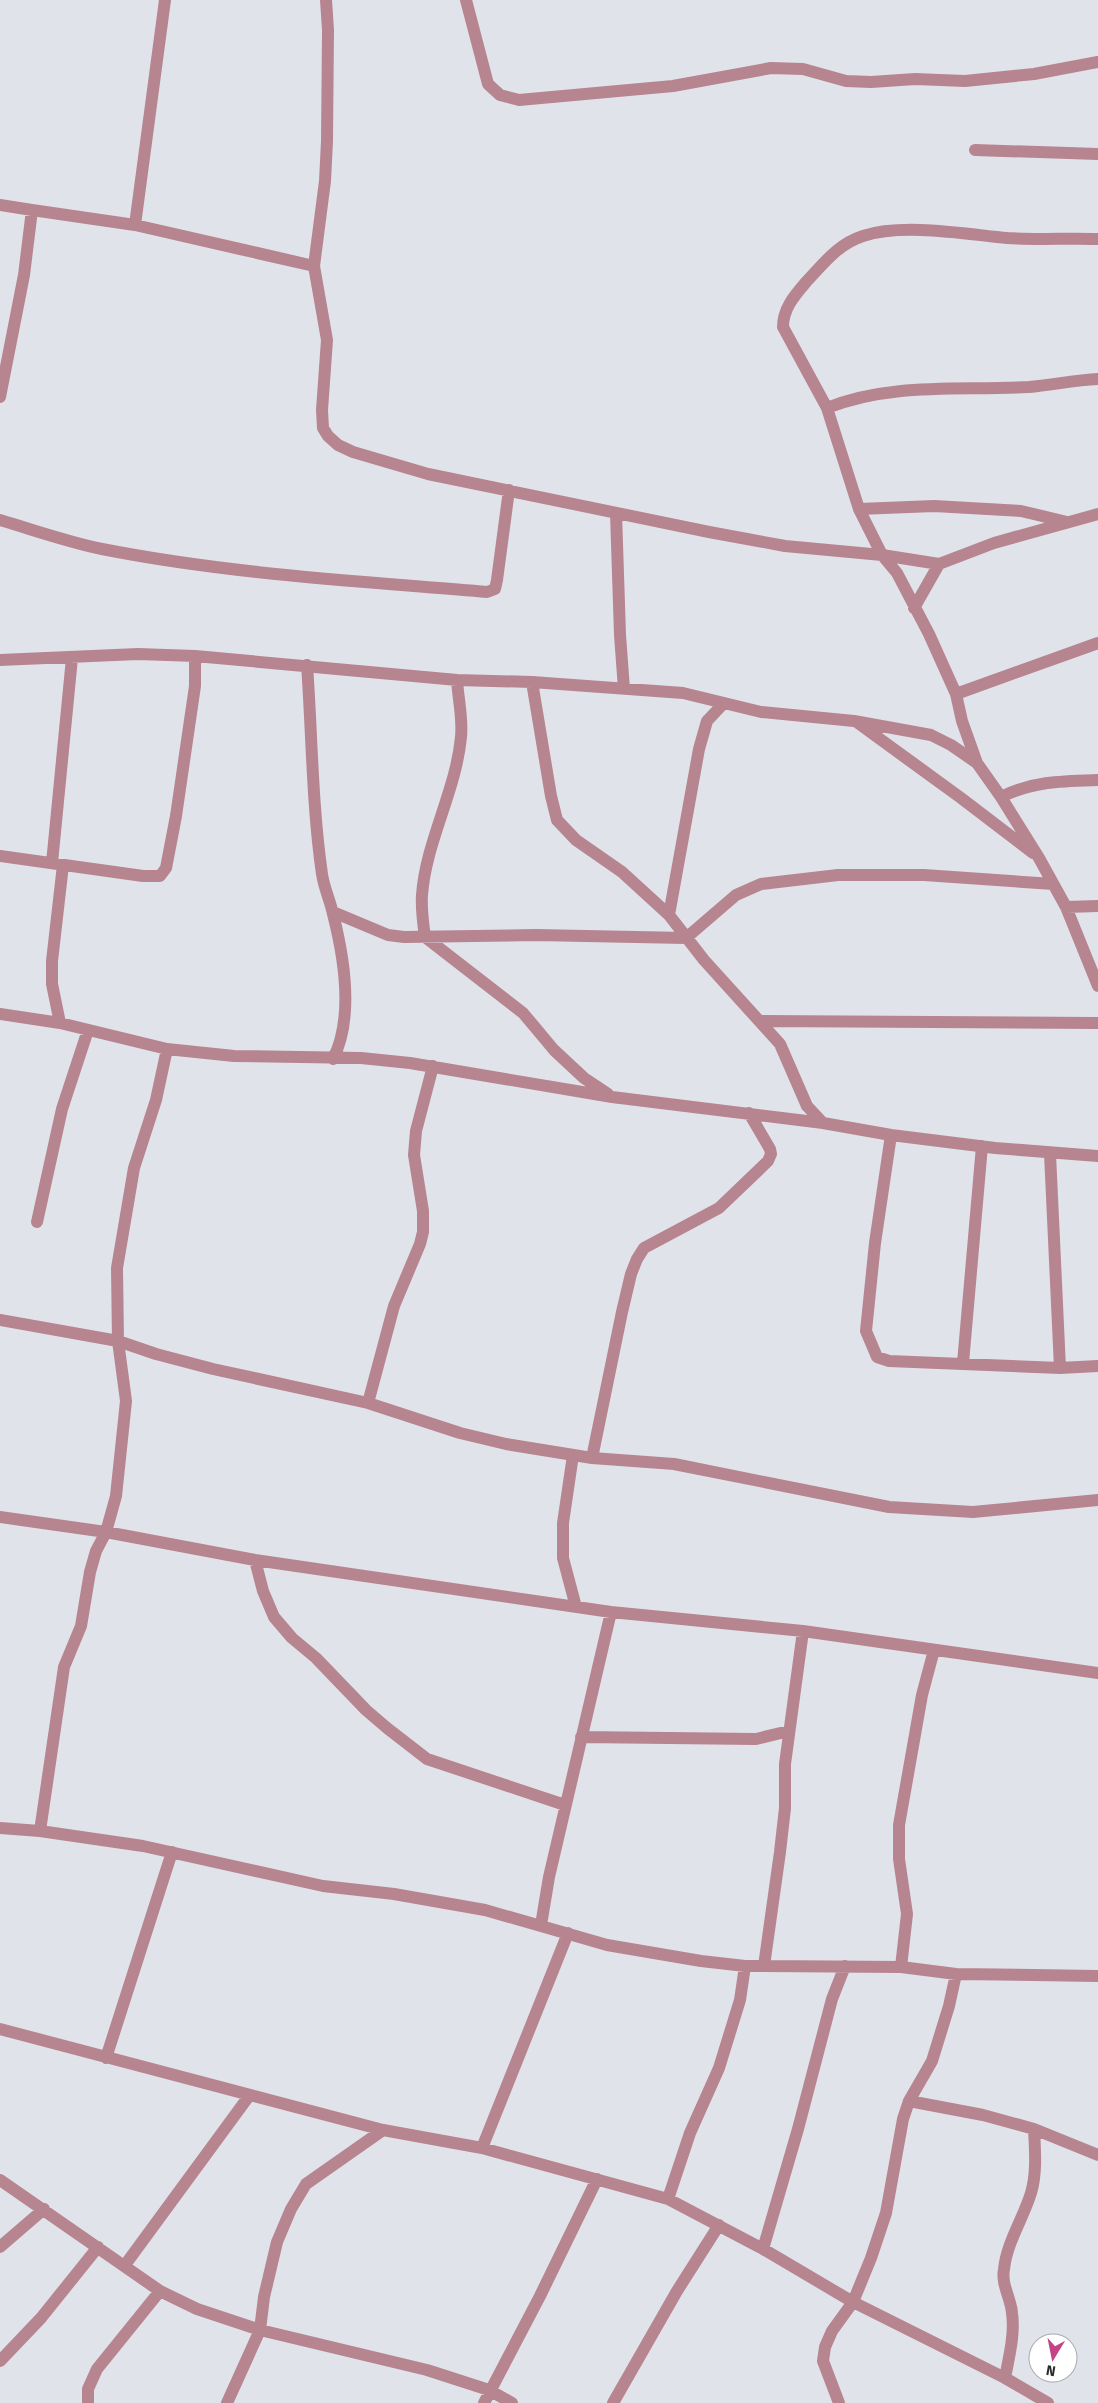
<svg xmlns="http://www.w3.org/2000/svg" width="1098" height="2403" viewBox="0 0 1098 2403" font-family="'Fira Sans',sans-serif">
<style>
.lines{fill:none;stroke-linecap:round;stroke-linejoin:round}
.minor{stroke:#b7858f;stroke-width:12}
</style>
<rect width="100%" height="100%" fill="#e1e3eb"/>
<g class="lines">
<path class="minor" d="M326 0 328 30 327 141 325 181 314 266 327 340 322 410 323 428 328 436 338 445 353 452 428 474 709 532 785 546 882 555 939 564 994 543 1098 514
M466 0 488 84 500 95 519 100 673 86 771 68 803 69 846 81 871 82 915 79 965 81 1034 74 1098 62
M975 150 1098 154
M0 205 32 210 24 275 0 397
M32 210 135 225 314 266
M135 225 165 0
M827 408 783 327C783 308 795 295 807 281 824 263 838 244 863 236 903 223 965 234 1007 238 1037 240 1068 238 1098 239
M859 509 934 506 1021 511 1067 522
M616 513 620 635 624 689
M0 520C34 530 68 542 102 549 229 574 358 581 487 592L495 589 497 580 509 490
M914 608 939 564
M0 660 138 654 195 656 457 680 532 682 683 693 761 712 854 721 931 735 951 745 977 763 1001 797 1039 858 1066 907 1098 986
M307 665C312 734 312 805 322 874 324 888 330 900 333 914 344 957 354 1018 333 1059
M457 680C458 698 463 718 461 737 456 791 426 841 422 895 421 909 423 923 425 937L523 1013 554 1050 584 1078 608 1094
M532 682 551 796 557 820 576 840 622 872 669 915 704 960 780 1044 807 1106 823 1123
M956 694 1098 643
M858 723 961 798 1033 853
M977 763 962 721 956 694 929 634 897 573 882 555 859 509 827 408C891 382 962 391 1029 387 1052 385 1075 380 1098 379
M1001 797C1032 781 1064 781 1098 780
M0 856 143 876H160L166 868 176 816 195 686V656
M52 863 72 658
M1066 907 1098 906
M333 912 388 935 404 937 536 935 686 938 736 895 761 884 838 875H924L1053 884
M669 915 699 749 707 721 724 703
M0 1014 60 1023 167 1049 234 1056 361 1058 410 1063 612 1097 823 1123 891 1135 995 1148 1098 1156
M761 1021 1098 1023
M60 1023 52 984V961L63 865
M433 1066 416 1131 414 1155 423 1211V1232L420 1244 394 1306 368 1403 460 1433 506 1444 592 1458 674 1464 889 1507 973 1512 1098 1500
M891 1135 875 1243 866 1331 877 1357 889 1361 1060 1368 1098 1366
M1050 1154 1060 1368
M37 1222 62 1109 88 1030
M0 1320 118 1341 156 1354 213 1369 368 1403
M963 1363 982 1146
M573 1455 563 1523V1558L576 1607
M592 1458 622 1312 631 1274 637 1259 644 1248 719 1208 768 1161 771 1154 770 1149 749 1113
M0 1517 106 1532 255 1560 611 1612 803 1631 1098 1673
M255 1560 263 1591 274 1617 292 1638 316 1658 366 1710 387 1728 427 1759 565 1805
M581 1737 756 1739 789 1731
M0 1828 40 1831 143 1846 323 1886 394 1894 485 1910 607 1945 701 1961 745 1966 901 1967 956 1974 1098 1976
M40 1831 64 1667 81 1626 90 1572 96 1551 106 1532 116 1496 126 1401 118 1341 117 1268 134 1168 156 1100 167 1049
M541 1925 549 1877 611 1612
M764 1966 780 1852 785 1808V1764L803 1631
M901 1967 907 1914 899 1859V1825L922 1695 934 1650
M0 2029 383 2130 482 2148 668 2199 763 2249 853 2302 1005 2378 1048 2403
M106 2058 172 1852
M909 2101 983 2115 1034 2129 1098 2155
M482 2148 568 1933
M0 2180 160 2291 197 2309 260 2330 427 2370 489 2390 512 2403
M668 2199 690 2133 719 2068 740 2000 745 1966
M0 2247 44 2209
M763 2249 798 2129 832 1999 845 1966
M125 2265 249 2096
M0 2361 41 2318 98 2247
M1005 2378C1009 2357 1015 2334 1012 2313 1011 2298 1001 2285 1004 2269 1007 2242 1023 2219 1031 2193 1037 2173 1035 2150 1034 2129
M88 2403V2389L97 2369 160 2291
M227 2403 260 2330 264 2297 277 2242 291 2209 306 2184 383 2130
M484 2403 540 2296 597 2179
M613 2403 677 2291 719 2225
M839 2403 823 2361 825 2347 832 2331 853 2302 871 2258 886 2213 903 2119 909 2101 932 2061 949 2006 956 1974"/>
</g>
<g transform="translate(1053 2358) rotate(190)"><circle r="24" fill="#ffffff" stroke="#aaaaab"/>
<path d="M0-4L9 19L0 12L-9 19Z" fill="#c54286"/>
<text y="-8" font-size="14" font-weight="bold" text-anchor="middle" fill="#2b2b2e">N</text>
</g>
</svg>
